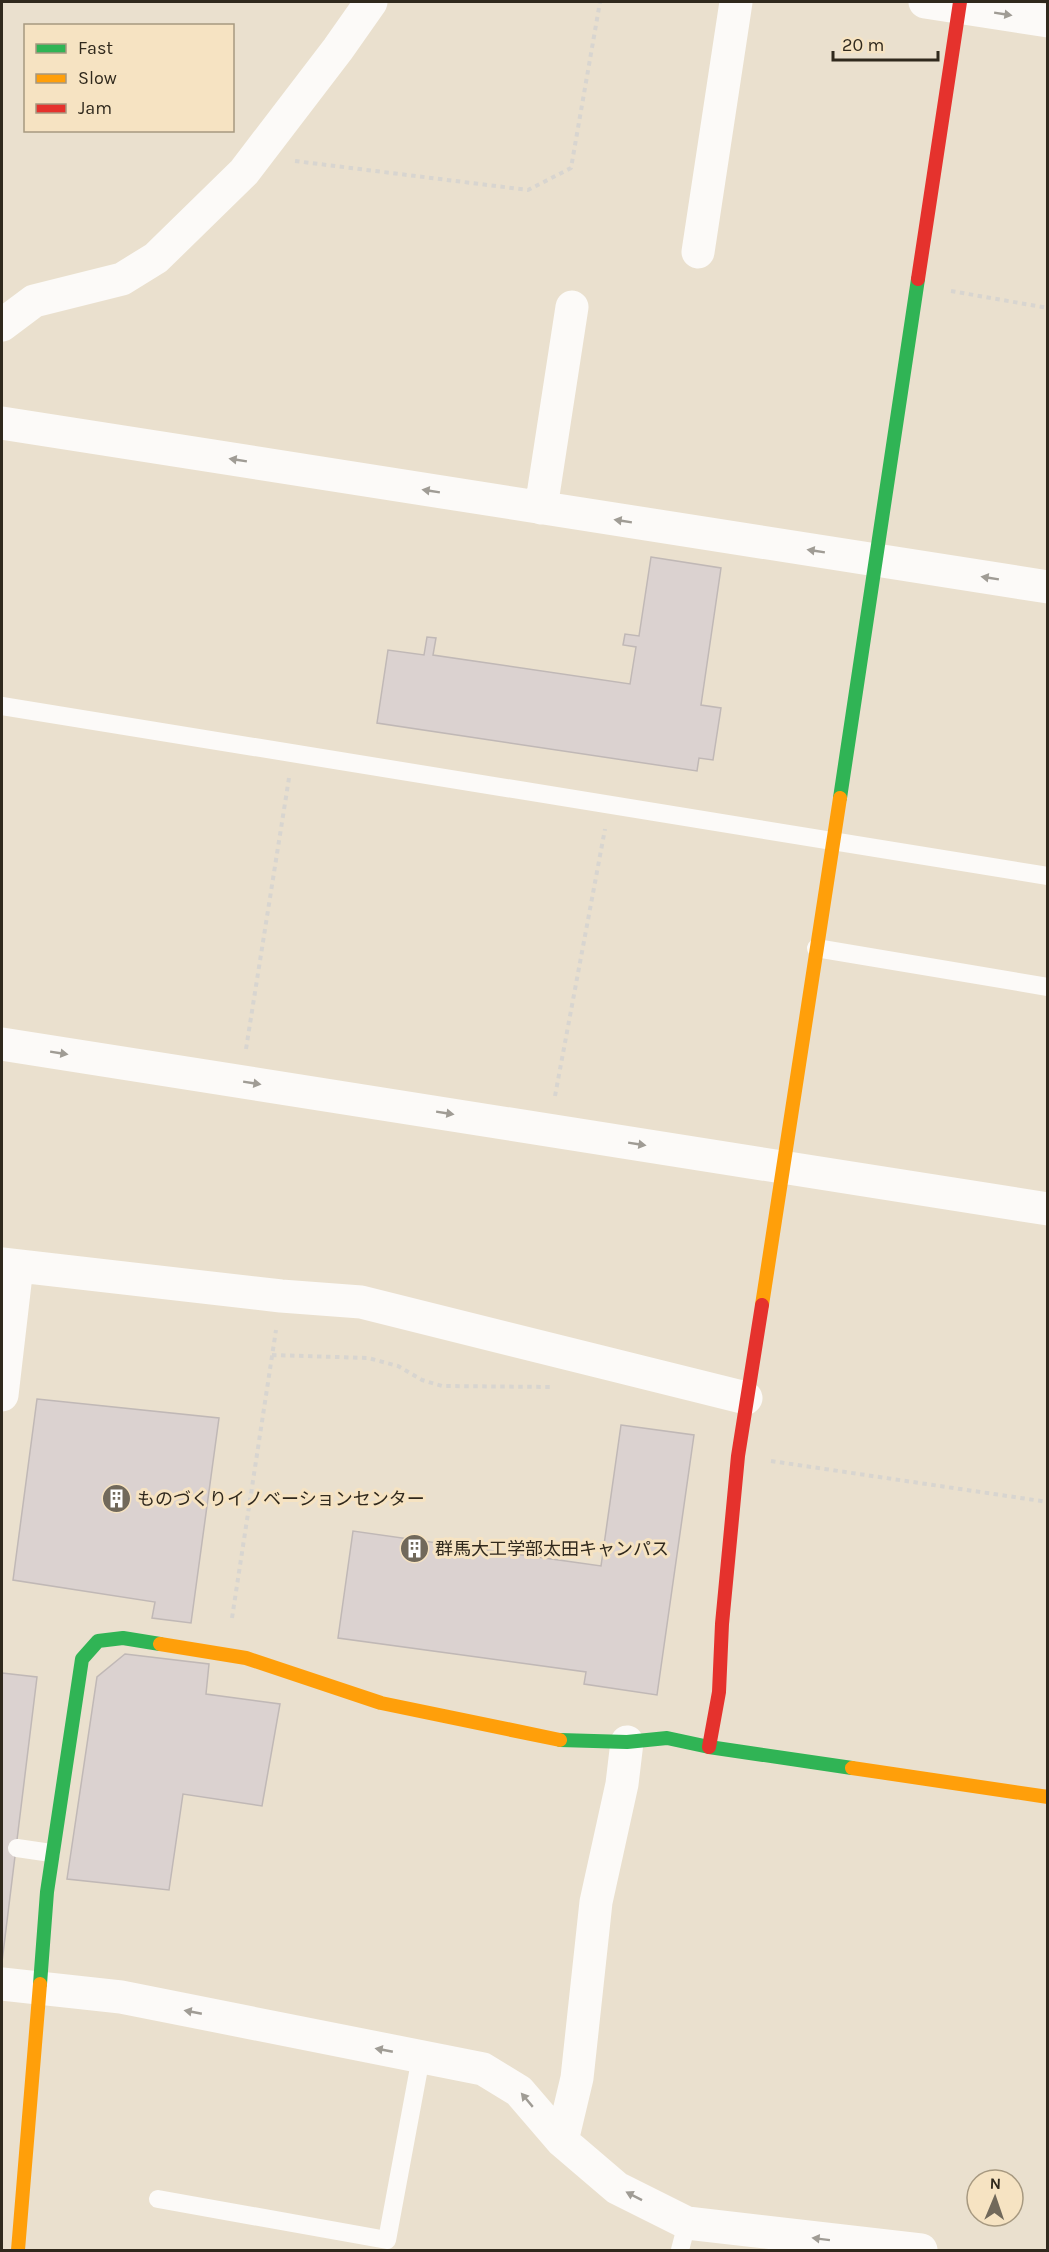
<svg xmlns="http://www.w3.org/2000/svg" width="1049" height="2252" viewBox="0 0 1049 2252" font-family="Karla,'Noto Sans JP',sans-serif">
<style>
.building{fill:#dbd2d0;stroke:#c0b8b6;stroke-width:1.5}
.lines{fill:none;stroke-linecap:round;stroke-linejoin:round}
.path{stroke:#d8d5d0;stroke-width:4;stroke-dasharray:4.5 4.5;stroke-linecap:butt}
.lane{stroke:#fcfaf8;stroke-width:18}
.street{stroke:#fcfaf8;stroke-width:33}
.fast{stroke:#30b455;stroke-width:14}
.slow{stroke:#ff9f0a;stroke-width:14}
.jam{stroke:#e5322d;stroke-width:14}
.oneway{fill:#a09c95}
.labels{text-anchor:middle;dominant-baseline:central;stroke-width:6;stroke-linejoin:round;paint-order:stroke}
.poi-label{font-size:18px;fill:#30291d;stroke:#f6e3c2;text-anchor:start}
</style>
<rect width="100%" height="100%" fill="#eae0ce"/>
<path class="building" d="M651 557 721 568 701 705 721 708 713 760 699 758 697 771 377 723 388 650 424 655 427 637 436 638 433 655 630 684 636 647 623 645 625 634 639 636Z
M37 1399 219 1418 191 1623 152 1618 155 1602 13 1580Z
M621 1425 694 1435 657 1695 584 1684 586 1672 338 1638 353 1531 601 1566Z
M125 1654 209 1664 206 1694 280 1704 262 1806 183 1794 169 1890 67 1879 97 1677Z
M2 1673 37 1677 2 1962Z"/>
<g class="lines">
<path class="path" d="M295 161 528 190 571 168 600 2
M951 291 1048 308
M246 1049 289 778
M555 1096 605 829
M272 1355 368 1358 398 1366 422 1380 442 1386 551 1387
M771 1461 1048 1502
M232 1618 276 1330"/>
<path class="lane" d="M2 706 1048 876
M816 948 1048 987
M17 1848 51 1853
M158 2199 387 2240 421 2057
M680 2250 687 2223"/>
<path class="street" d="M925 2 1048 21
M698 252 736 2
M2 325 34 301 122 279 156 258 244 172 338 49 371 2
M2 423 1048 587
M541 508 572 307
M2 1044 1048 1209
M2 1264 281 1296 361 1302 746 1398
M2 1395 17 1266
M2 1984 121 1997 483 2069 519 2091 562 2141 617 2188 687 2223 921 2250
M562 2141 577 2078 596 1902 622 1784 627 1742"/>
<path class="fast" d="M840 798 918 279
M560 1740 627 1742 667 1738 709 1747 852 1768
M40 1984 47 1892 82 1659 98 1641 123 1638 160 1644"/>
<path class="slow" d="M762 1305 840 798
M160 1644 246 1658 381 1703 560 1740
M852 1768 1048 1797
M18 2250 40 1984"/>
<path class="jam" d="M918 279 960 2
M709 1747 719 1692 722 1624 738 1456 762 1305"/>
</g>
<defs><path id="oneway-solid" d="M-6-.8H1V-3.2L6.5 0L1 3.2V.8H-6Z" transform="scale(1.5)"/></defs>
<g class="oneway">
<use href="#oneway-solid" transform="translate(1003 14) rotate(9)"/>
<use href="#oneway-solid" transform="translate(238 460) rotate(-171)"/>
<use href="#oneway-solid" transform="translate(431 491) rotate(-171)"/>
<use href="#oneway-solid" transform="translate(623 521) rotate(-171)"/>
<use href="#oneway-solid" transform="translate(816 551) rotate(-171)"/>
<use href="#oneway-solid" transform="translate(990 578) rotate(-171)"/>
<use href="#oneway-solid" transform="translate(59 1053) rotate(9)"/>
<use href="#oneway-solid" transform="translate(252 1083) rotate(9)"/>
<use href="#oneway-solid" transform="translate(445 1113) rotate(9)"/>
<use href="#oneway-solid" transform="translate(637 1144) rotate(9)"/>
<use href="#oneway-solid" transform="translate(193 2012) rotate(-169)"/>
<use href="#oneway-solid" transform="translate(384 2050) rotate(-169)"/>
<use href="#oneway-solid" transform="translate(527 2100) rotate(-130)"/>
<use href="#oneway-solid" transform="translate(634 2196) rotate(-153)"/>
<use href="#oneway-solid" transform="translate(821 2239) rotate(-173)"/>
</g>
<defs>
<symbol id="building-disc" viewBox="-11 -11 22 22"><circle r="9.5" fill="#71695b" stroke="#f6e3c2"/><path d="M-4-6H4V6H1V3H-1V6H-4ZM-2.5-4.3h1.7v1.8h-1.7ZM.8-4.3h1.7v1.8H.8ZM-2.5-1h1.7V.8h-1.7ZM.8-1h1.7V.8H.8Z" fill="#fff"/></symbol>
</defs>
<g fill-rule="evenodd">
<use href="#building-disc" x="100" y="1482" width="33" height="33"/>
<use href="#building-disc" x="398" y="1532" width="33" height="33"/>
</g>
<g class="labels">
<g class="poi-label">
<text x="137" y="1499">ものづくりイノベーションセンター</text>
<text x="435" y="1549">群馬大工学部太田キャンパス</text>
</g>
</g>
<rect width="1049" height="2252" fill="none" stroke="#30291d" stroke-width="6"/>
<rect x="24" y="24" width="210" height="108" fill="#f6e3c2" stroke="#a79980" stroke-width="1.5"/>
<rect x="36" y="44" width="30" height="9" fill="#30b455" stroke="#a79980" stroke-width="1.5"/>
<text x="78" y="54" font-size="18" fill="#30291d">Fast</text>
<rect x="36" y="74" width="30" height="9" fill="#ff9f0a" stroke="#a79980" stroke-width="1.5"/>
<text x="78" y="84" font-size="18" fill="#30291d">Slow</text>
<rect x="36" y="104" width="30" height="9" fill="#e5322d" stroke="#a79980" stroke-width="1.5"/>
<text x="78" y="114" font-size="18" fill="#30291d">Jam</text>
<g transform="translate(995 2198) rotate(2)"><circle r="28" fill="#f6e3c2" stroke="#a79980" stroke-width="1.5"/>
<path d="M0-4.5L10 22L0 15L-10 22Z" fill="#71695b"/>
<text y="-9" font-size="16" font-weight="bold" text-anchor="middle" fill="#30291d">N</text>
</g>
<path d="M833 51v9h105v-9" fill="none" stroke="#30291d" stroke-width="3"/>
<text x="842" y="51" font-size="18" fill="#30291d" stroke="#f6e3c2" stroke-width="4.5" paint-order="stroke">20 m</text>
</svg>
